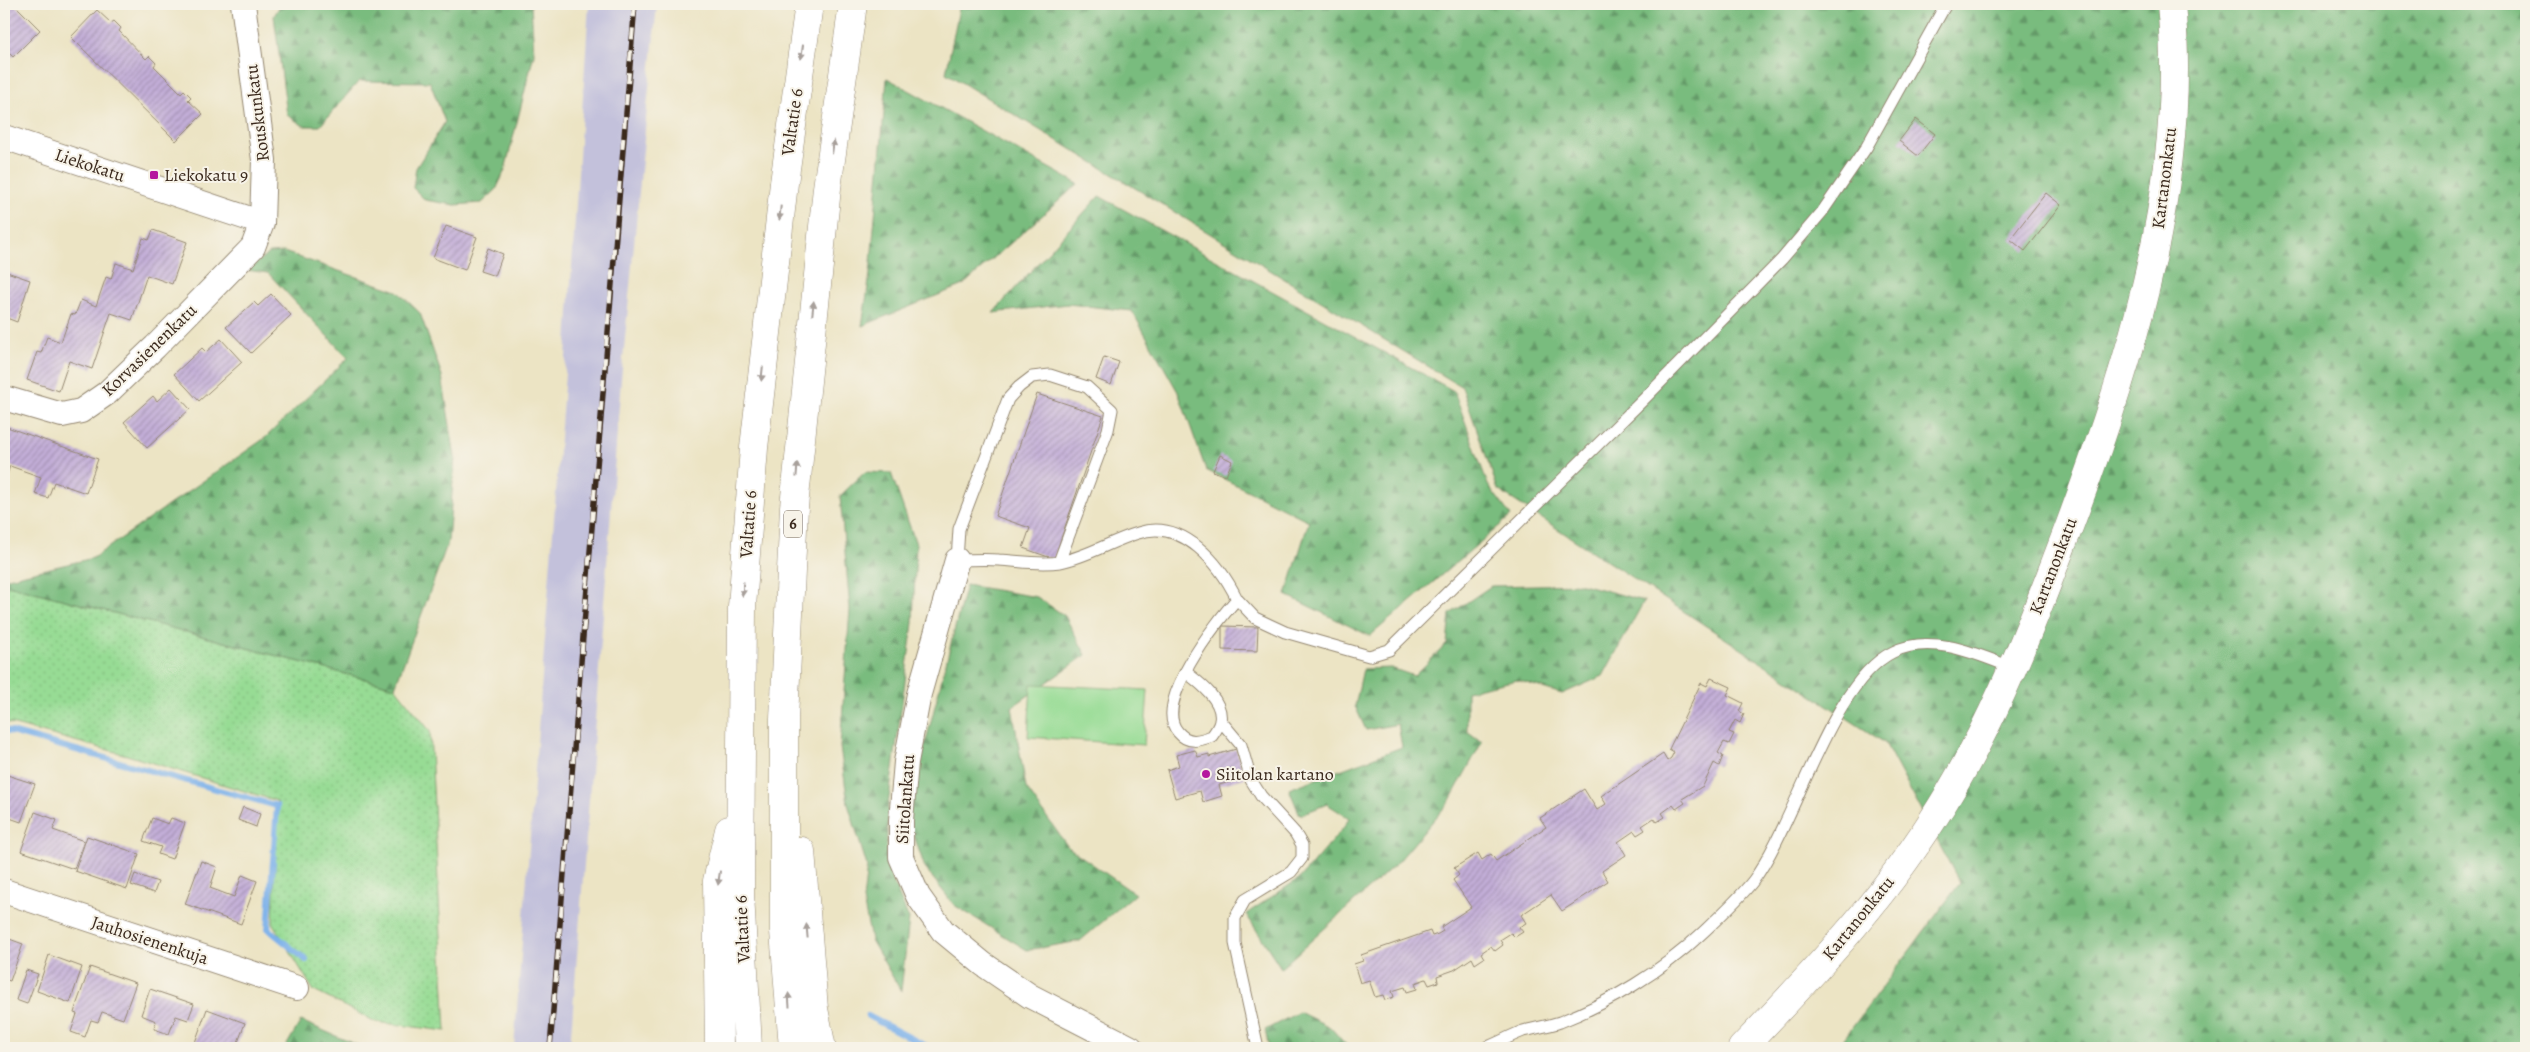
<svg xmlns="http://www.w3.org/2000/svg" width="2530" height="1052" viewBox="0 0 2530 1052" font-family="Alegreya,serif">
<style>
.railway{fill:#c3c1db}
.grass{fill:url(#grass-dots);stroke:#698359}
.forest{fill:url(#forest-firs);stroke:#5a734e}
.pitch{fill:#97dc94;stroke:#698359}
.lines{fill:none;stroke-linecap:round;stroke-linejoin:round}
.stream{stroke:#7bb1ea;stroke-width:6}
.building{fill:url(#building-hatch)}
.service-casing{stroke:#948771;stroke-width:13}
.minor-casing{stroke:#948771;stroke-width:26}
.secondary-casing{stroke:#948771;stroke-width:29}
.motorway-casing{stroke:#948771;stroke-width:29}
.service{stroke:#fff;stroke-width:11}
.minor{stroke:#fff;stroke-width:24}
.secondary{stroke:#fff;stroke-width:28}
.motorway{stroke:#fff;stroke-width:28}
.rail-casing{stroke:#3b2a1e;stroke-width:5.5}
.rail{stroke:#f7f3e8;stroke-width:4;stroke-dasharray:11;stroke-linecap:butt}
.oneway{fill:#a79f9a}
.poi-dot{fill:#b5179e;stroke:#f7f3e8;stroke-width:2}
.labels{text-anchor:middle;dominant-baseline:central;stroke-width:4;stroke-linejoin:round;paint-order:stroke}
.shield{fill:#f7f3e8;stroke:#73665b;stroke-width:1}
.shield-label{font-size:16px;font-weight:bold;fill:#3b2a1e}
.street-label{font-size:18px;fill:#3b2a1e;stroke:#f7f3e8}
.poi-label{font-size:18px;fill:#3b2a1e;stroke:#f7f3e8;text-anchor:start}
</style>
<defs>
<pattern id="grass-dots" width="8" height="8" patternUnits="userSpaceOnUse" patternTransform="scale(1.25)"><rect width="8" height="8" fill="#97dc94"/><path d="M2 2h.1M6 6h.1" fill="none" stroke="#83bd7f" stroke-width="1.8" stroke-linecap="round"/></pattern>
<pattern id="forest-firs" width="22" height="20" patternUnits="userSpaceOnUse" patternTransform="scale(1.25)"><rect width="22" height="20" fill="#79bc7e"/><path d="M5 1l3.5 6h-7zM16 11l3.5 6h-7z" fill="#649967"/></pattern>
<pattern id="building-hatch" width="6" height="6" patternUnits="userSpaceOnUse" patternTransform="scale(1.25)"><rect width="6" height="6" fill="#c3aed8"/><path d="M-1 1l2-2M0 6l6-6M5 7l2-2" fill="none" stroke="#a08eaf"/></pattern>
</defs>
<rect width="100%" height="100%" fill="#f7f3e8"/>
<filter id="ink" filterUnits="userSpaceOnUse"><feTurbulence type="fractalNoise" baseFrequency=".02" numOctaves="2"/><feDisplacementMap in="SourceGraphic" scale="10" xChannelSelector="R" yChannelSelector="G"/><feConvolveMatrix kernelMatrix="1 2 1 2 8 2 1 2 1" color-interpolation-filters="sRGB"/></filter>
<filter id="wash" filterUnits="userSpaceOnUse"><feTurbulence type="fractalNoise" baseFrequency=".0096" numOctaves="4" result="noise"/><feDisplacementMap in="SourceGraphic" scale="20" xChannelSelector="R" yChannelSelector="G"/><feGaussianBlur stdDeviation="1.12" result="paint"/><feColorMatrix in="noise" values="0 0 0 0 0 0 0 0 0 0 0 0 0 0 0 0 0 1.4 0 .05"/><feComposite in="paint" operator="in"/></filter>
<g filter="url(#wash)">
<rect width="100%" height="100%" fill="#ece4c4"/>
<path class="railway" d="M589 4H657L621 380 570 1048H514L565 373Z"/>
<path class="grass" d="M4 584 395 687 430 731 446 1031 376 1022 314 991 273 924 277 801 127 755 4 722Z"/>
<path class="forest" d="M281 4H531L534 54 505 170 496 190 482 203 455 205 425 200 413 188 416 168 445 122 430 82 359 81 320 126H304L287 115 274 16Z
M960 4H2526V1048H1837L1960 883 1885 743 1498 490 1462 387 946 73Z
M887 78 1078 184 963 285 862 326 870 274Z
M1099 196 1454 391 1488 485 1511 516 1370 636 1286 595 1309 521 1206 470 1178 392 1132 311 1068 304 993 313Z
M284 252 397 291 420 313 442 376 455 457 448 542 395 687 4 584V579L93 558 265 438 348 358 268 273 246 270 270 253Z
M865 472 891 473 916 544 913 623 888 805 886 865 909 919 901 991 871 940 863 900 867 866 848 804 840 747 850 609 840 496Z
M1582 584 1644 601 1603 676 1562 694 1517 680 1467 691V731L1482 742 1449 802 1398 862 1281 968 1246 914 1300 878 1344 827 1349 818 1327 804 1300 815 1289 789 1402 747 1398 724 1366 730 1355 706 1363 669 1391 668 1414 676 1447 644 1450 614 1491 586Z
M966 585 1037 597 1065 616 1086 655 1012 707 1026 788 1068 847 1135 894 1080 941 1027 950 954 905 925 868 907 815Z
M1299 1012 1330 1027 1349 1048H1269L1265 1030Z
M301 1021 359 1046V1048H285Z"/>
<path class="pitch" d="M1031 684 1148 690 1144 745 1028 737Z"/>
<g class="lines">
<path class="stream" d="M4 730 277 806 268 929 306 960
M868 1016 930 1048"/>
</g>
<g id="blocks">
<path class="building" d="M4 4H14L40 30 13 57 4 48Z
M97 10 111 23 114 21 121 28 119 31 146 59 149 56 156 63 154 66 181 93 184 90 191 97 188 100 203 114 176 141 71 37Z
M1916 119 1935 134 1918 156 1899 141Z
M2046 193 2061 205 2025 251 2010 239Z
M446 226 477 237 465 270 433 258Z
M153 230 187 242 172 284 147 275 132 320 111 313 92 369 69 361 59 391 27 380 37 352 41 353 47 337 61 342 71 314 75 315 81 300 96 306 106 277 111 279 116 263 133 269 143 238 149 240Z
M488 248 503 254 495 276 480 271Z
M4 271 30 280 17 322 4 317Z
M271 294 291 315 251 353 226 327 254 302 258 306Z
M221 339 242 362 199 401 174 374 202 348 206 352Z
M1104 357 1119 362 1111 385 1096 379Z
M171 388 190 409 147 448 124 422 153 396 157 401Z
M1037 394 1103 416 1054 559 1023 548 1030 528 995 516Z
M4 426 98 459 86 493 54 482 48 498 35 494 41 477 10 466 4 483Z
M1220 455 1232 461 1226 476 1213 471Z
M1222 626 1258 627 1257 651 1222 650Z
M1711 678 1731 687 1727 695 1743 703 1739 711 1744 714 1740 723 1735 720 1729 732 1734 734 1729 744 1724 742 1718 753 1723 756 1719 766 1714 763 1703 786 1682 799 1685 803 1676 809 1673 805 1662 813 1665 817 1657 822 1654 818 1642 826 1645 830 1637 835 1634 831 1618 842 1626 855 1602 871 1608 881 1562 911 1551 895 1521 915 1526 923 1519 927 1523 932 1515 937 1511 933 1500 940 1503 945 1495 951 1491 946 1481 953 1484 958 1475 964 1472 958 1454 970 1437 976 1438 982 1429 985 1426 979 1415 983 1417 989 1407 992 1405 987 1392 991 1394 997 1385 1000 1383 995 1375 997 1369 980 1360 983 1354 964 1363 961 1361 955 1430 931 1432 936 1438 934 1443 931 1441 927 1471 907 1453 880 1459 875 1454 868 1478 853 1482 860 1491 854 1496 861 1546 827 1540 818 1584 789 1597 810 1606 804 1601 796 1663 754 1667 761 1671 758 1674 752 1669 749 1701 683 1707 686Z
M1236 749 1245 778 1219 785 1222 796 1203 802 1200 791 1175 798 1167 770 1179 766 1176 755 1195 750 1198 757 1209 754V757Z
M4 774 35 784 21 822 4 816Z
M243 807 260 814 256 827 238 820Z
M35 812 57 820 53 830 84 841 74 869 21 851Z
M152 818 168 824 171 818 185 823 172 859 158 854 161 847 143 841Z
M87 836 139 854 127 889 75 871Z
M201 861 217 867 210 888 234 897 242 875 257 881 241 924 185 904Z
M135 874 158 882 154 893 131 885Z
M4 937 23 944 10 981 4 979Z
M49 955 82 967 70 1003 37 991Z
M90 967 136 983 123 1019 102 1012 98 1022 91 1020 85 1037 71 1032 77 1014 74 1013 77 1003Z
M26 970 38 974 27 1004 16 1000Z
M150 989 194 1004 188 1020 176 1016 169 1034 154 1029 156 1021 141 1015Z
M207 1009 245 1023 236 1048H193Z"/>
</g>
</g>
<g filter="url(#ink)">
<use href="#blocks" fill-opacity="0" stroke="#948771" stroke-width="1"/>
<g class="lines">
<defs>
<path id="service" d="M1059 562 1108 430 1112 410 1087 387 1050 375 1032 377 1019 387 1008 399 959 529 957 560C971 560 985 559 999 560 1020 561 1038 565 1060 562 1087 557 1111 541 1138 533 1183 518 1220 564 1237 599
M1187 673C1200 683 1224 701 1220 721 1219 726 1215 732 1212 736 1199 741 1188 744 1178 732 1152 704 1216 622 1237 599L1255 618 1285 632 1369 656 1389 650 1644 399 1782 259 1822 212 1866 148 1946 4
M1220 720 1241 745 1251 780 1261 796 1295 833 1302 845V858L1291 872 1245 900 1235 918V943L1258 1048
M1485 1048C1498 1043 1510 1036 1523 1031 1535 1028 1548 1026 1560 1022 1609 1003 1662 971 1700 935 1718 918 1738 900 1753 881 1796 823 1831 682 1893 652 1931 633 1977 654 2013 668"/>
<path id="minor" d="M4 137 262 223
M4 398 62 415 81 411 107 393 155 347 253 247 262 223 264 160 243 4
M957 560 919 694 906 762 901 820V857L918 896 943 931 983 964 1030 996 1131 1048
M4 891 297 988"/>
<path id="secondary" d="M1742 1048C1810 977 1879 904 1932 821 1986 738 2024 645 2059 553 2125 382 2189 189 2171 4"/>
<path id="motorway" d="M801 851 814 1009 822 1048
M719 1048 717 881 729 830
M748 1048 740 893 742 607 754 448 784 183 809 4
M793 1048 784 931V719L794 507 827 188 853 4"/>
</defs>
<use href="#service" class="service-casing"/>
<use href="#minor" class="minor-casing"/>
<use href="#secondary" class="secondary-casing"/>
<use href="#motorway" class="motorway-casing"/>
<use href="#service" class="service"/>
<use href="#minor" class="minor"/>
<use href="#secondary" class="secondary"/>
<use href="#motorway" class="motorway"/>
<defs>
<path id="rail" d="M550 1048C579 700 604 352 635 4"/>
</defs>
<use href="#rail" class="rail-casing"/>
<use href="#rail" class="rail"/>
</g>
<defs><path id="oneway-solid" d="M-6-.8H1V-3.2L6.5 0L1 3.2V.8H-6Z" transform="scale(1.25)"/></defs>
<g class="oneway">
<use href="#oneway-solid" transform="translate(802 52) rotate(98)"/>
<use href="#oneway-solid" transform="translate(833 147) rotate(-82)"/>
<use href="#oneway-solid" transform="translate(780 213) rotate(96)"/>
<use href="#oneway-solid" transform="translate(813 308) rotate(-84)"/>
<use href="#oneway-solid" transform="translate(762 374) rotate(96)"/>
<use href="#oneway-solid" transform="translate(797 470) rotate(-85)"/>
<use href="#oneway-solid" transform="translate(743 589) rotate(94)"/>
<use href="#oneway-solid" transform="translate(719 878) rotate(98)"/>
<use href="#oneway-solid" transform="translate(807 931) rotate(-95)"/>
<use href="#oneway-solid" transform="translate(789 1000) rotate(-94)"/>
</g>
</g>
<g class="poi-dot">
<rect x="149" y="170" width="10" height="10" rx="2.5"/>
<circle cx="1206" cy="774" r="5"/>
</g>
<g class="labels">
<rect class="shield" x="784" y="510.5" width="18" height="27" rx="4"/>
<g class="shield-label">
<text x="793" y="524">6</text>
</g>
<g class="street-label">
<text transform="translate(257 113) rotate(-97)">Rouskunkatu</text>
<text transform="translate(792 122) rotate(-82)">Valtatie 6</text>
<text transform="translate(90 165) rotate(18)">Liekokatu</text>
<text transform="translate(2164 178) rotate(-83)">Kartanonkatu</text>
<text transform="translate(149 350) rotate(-44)">Korvasienenkatu</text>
<text transform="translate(748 524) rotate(-86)">Valtatie 6</text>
<text transform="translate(2053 566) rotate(-69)">Kartanonkatu</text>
<text transform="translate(905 799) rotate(-86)">Siitolankatu</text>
<text transform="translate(1858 918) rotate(-51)">Kartanonkatu</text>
<text transform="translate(742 929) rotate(-93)">Valtatie 6</text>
<text transform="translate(150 940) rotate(18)">Jauhosienenkuja</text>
</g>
<g class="poi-label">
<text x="164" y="175">Liekokatu 9</text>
<text x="1216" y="774">Siitolan kartano</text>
</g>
</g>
<rect width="2530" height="1052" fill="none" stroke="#f7f3e8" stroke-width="20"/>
</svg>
